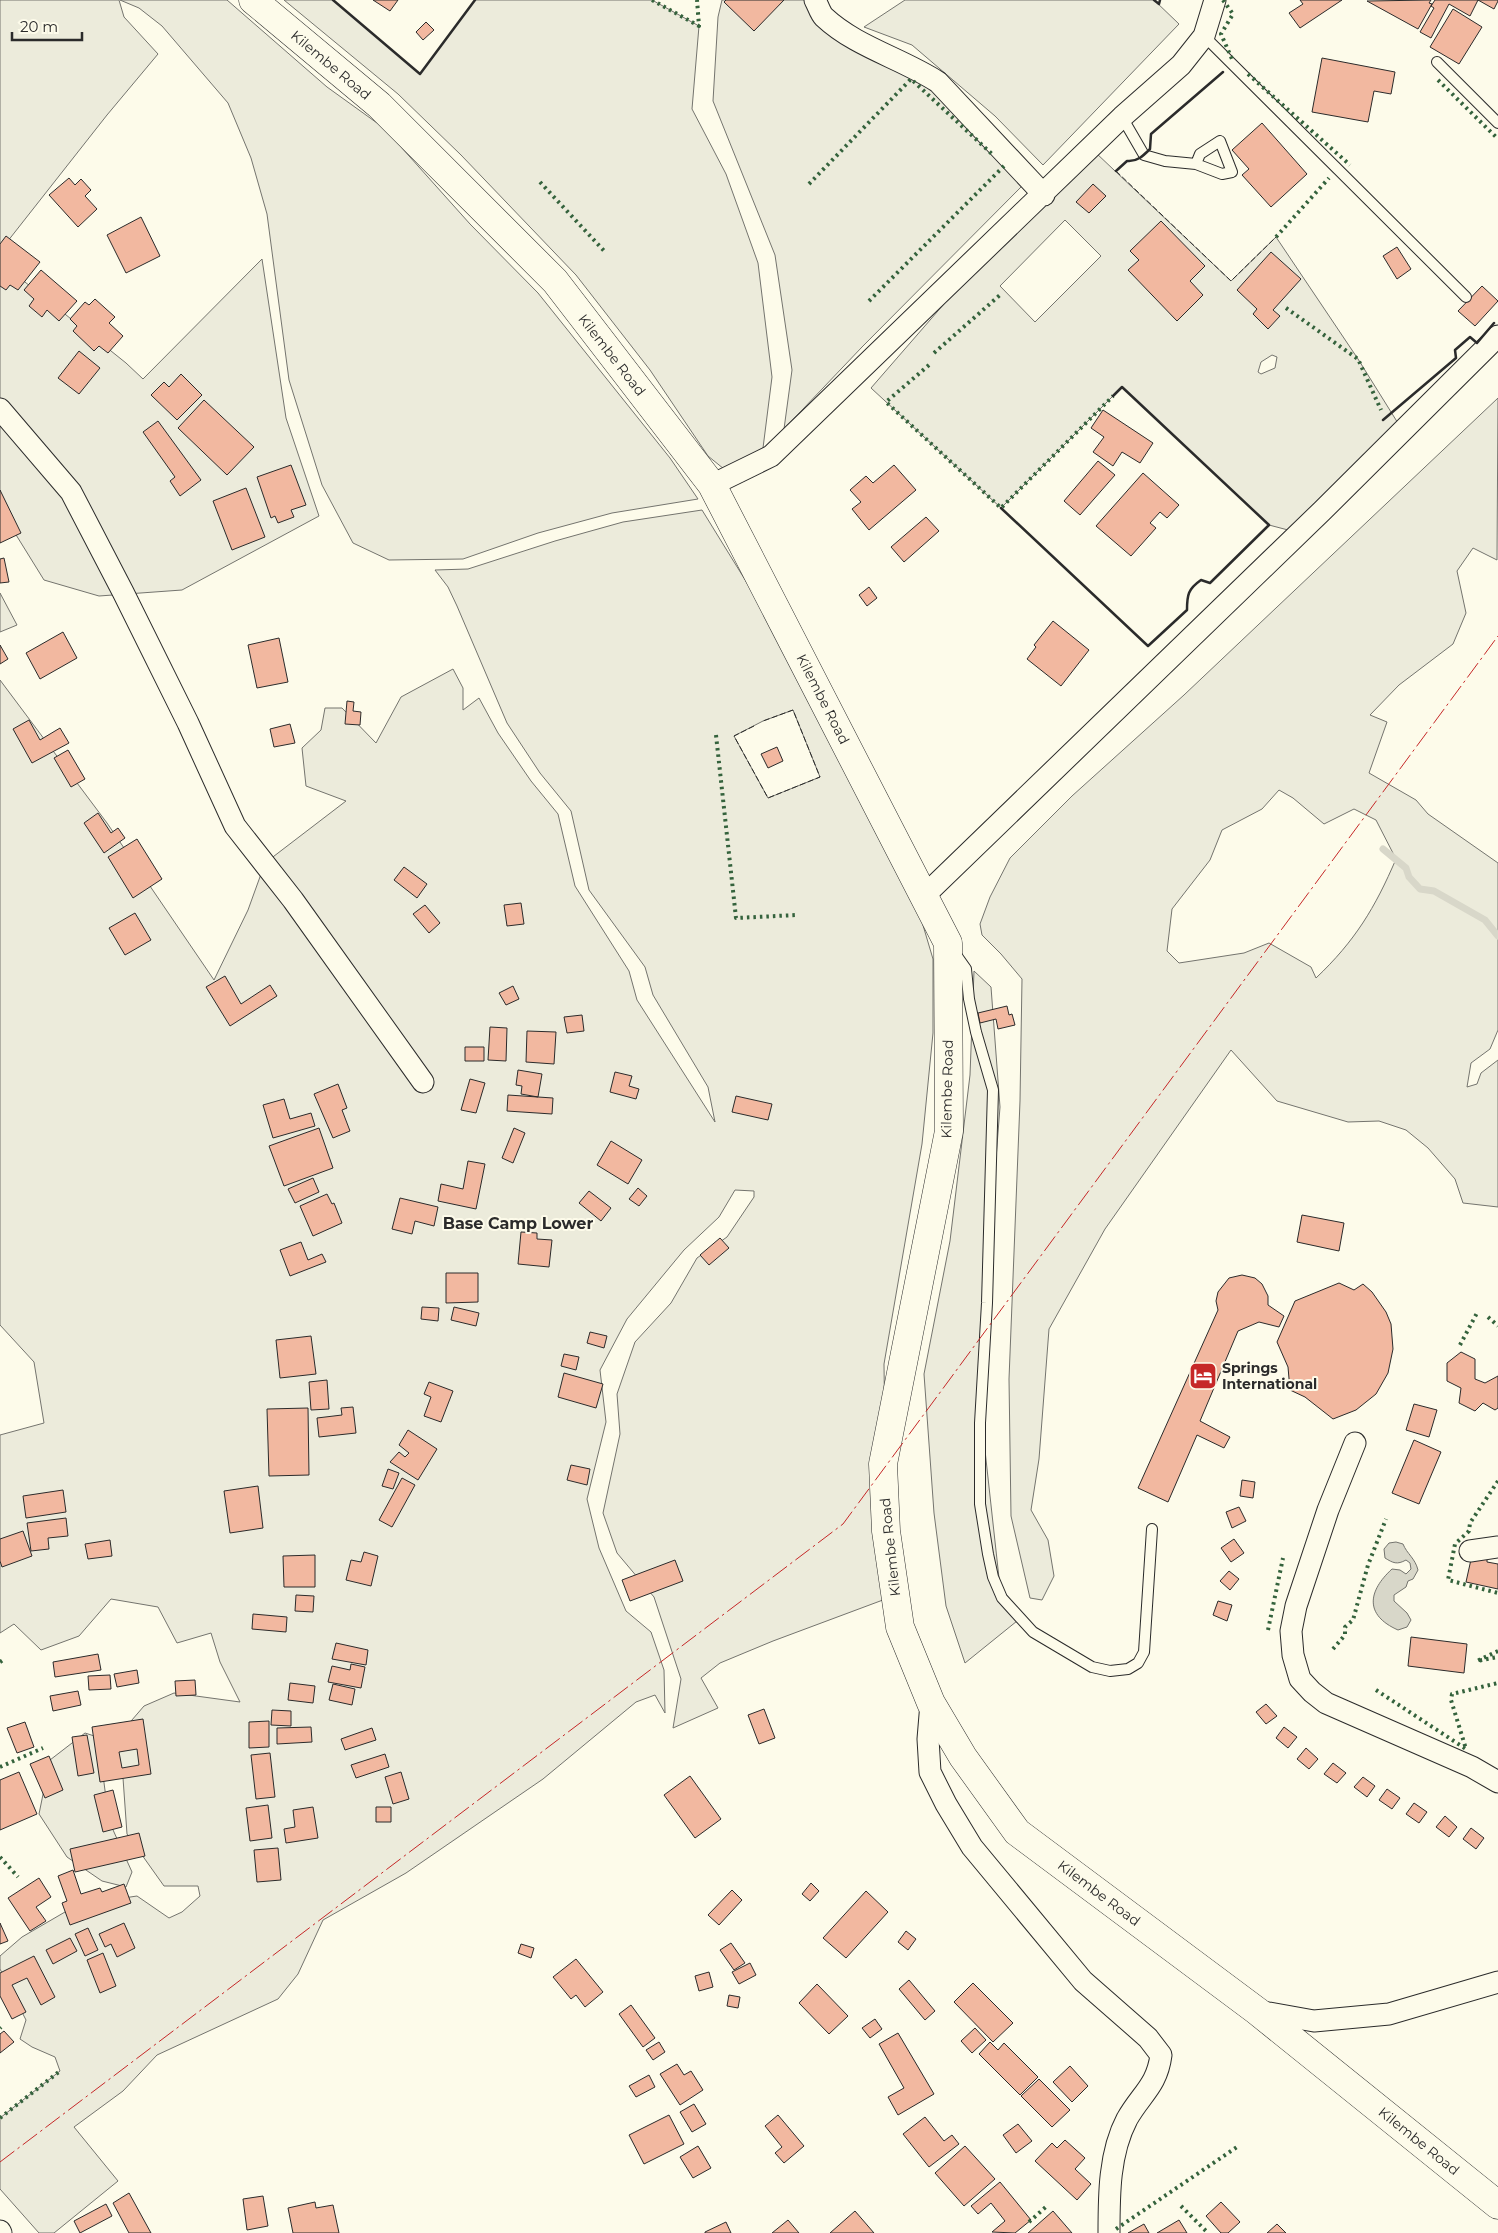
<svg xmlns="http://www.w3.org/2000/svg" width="1498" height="2233" viewBox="0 0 1498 2233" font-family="Montserrat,sans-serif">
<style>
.green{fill:#ecebdb;stroke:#74746e;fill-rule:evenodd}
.water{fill:#d8d7c9;stroke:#74746e}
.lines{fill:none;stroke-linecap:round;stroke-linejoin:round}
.stream{stroke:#d8d7c9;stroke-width:7}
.building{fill:#f2b8a0;stroke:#2b2b2b;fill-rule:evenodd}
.lane-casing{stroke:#2b2b2b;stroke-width:12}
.street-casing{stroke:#2b2b2b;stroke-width:23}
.primary-casing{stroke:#2b2b2b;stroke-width:29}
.lane{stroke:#fdfbea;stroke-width:10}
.street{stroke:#fdfbea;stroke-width:21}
.primary{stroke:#fdfbea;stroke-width:28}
.hedge{stroke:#34623c;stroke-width:4;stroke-dasharray:2.5 4;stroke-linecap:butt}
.fence{stroke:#2b2b2b;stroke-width:1;stroke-dasharray:6 2.5;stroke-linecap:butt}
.wall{stroke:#2b2b2b;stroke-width:2.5}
.power{stroke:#c62828;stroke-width:1;stroke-dasharray:18 4 2.5 4;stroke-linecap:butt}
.labels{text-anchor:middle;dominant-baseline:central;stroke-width:4;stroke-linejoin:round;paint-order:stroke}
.street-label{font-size:14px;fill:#2b2b2b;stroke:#fdfbea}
.poi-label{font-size:14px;font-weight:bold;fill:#2b2b2b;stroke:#fdfbea;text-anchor:start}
.quarter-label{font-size:16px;font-weight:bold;fill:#2b2b2b;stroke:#fdfbea}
</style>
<rect width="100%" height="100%" fill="#fdfbea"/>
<path class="green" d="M0 0H119L124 17 158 54 107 115 0 251Z
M120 0H227L327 87 384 128 470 224 538 293 670 458 698 499 612 513 538 533 463 559 389 560 353 543 322 485 289 380 267 214 251 158 228 103 162 26 139 8Z
M284 0H333L420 74 475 0H652L699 26 692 109 726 174 758 263 772 377 763 448 724 469 708 456 650 370 576 275 461 155 398 94Z
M722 0H815L915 71 1026 182 862 347 784 429 792 370 775 255 713 101 718 17Z
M905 0H1154L1179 24 1043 165 995 116 912 45 864 27Z
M1095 152 1231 281 1276 237 1358 359 1406 436 1288 530 1269 525 1122 387 1001 508 871 388 977 266ZM1065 220 1101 256 1035 322 1000 286ZM1272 355 1277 357 1275 368 1261 374 1258 372 1261 362Z
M262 259 286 418 319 516 182 590 99 596 44 580 0 509V262L126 363 143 379Z
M1498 398 1497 560 1473 548 1457 571 1466 613 1453 644 1399 685 1370 715 1387 722 1369 773 1416 800 1428 814 1498 863V1030L1490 1049 1471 1063 1467 1087 1477 1084 1481 1073 1498 1060V1207L1463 1203 1455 1179 1428 1148 1406 1130 1379 1121 1348 1122 1277 1101 1231 1050 1105 1229 1049 1329 1039 1459 1031 1510 1048 1540 1054 1576 1042 1600 1030 1598 1011 1516 1009 1379 1020 1101 1022 979 1001 954 982 935 980 924 990 897 1010 858 1072 796 1184 695ZM1279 790 1293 798 1324 824 1354 809 1376 820 1396 859C1375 908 1355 941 1316 978L1311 967 1269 943 1244 953 1179 963 1167 951 1172 909 1210 860 1222 830 1262 809Z
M702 510 855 758 906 868 933 959V1033L922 1144 884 1364 885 1446 907 1591 773 1641 720 1663 701 1678 718 1708 673 1728 681 1679 654 1597 617 1553 603 1513 620 1434 617 1394 635 1342 671 1303 697 1258 727 1237 754 1197V1191L735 1190 719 1217 684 1250 627 1319 600 1370 606 1422 587 1499 599 1548 626 1611 651 1632 664 1670 665 1713 655 1695 636 1702 543 1779 406 1873 323 1920 298 1974 278 1999 157 2055 123 2091 74 2127 118 2181 54 2233H39L0 2189V2118L60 2071 55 2057 32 2047 20 2039 26 2020 0 1969V1956L22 1937 77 1905 137 1896 169 1918 182 1912 200 1896 198 1886H164L127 1834 123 1778 103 1775 109 1821 132 1872 126 1887 102 1881 67 1857 39 1814 50 1760 85 1733 113 1742 144 1706 174 1693 240 1702 220 1662 211 1633 177 1643 158 1607 111 1599 79 1636 41 1650 14 1624 0 1633V1435L44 1423 34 1362 0 1325V680L107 823 214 980 248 910 265 863 346 801 306 786 302 748 321 730 325 708H342L376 743 401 697 453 669 463 688V710L479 698 498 733 531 781 558 814 575 886 629 971 637 1000 715 1122 708 1087 653 995 645 967 589 890 571 811 540 773 507 723 457 606 448 587 435 570 468 569 555 541 623 522ZM793 710 820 777 768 798 734 736 763 721Z
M0 593 17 625 0 632Z
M974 971 991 987 1000 1107 991 1223 982 1423 1000 1587 1022 1617 965 1663 946 1606 934 1513 924 1374 950 1241 970 1075Z"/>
<path class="water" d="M1396 1542 1403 1544C1407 1554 1415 1558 1418 1570L1413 1579 1408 1581 1406 1587 1394 1595V1601L1407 1613 1411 1620 1407 1627 1398 1630C1364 1615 1368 1591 1392 1569L1400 1570 1406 1574 1411 1569 1410 1563 1406 1560C1397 1565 1393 1563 1385 1558L1384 1549 1389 1543Z"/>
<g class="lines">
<path class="stream" d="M1383 849 1406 868 1409 877 1420 889 1434 891 1485 920 1498 936"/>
</g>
<path class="building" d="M373 0H398L390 11Z
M726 0H784L754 31 724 2Z
M1300 0H1342L1300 28 1289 13 1303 4Z
M1431 0 1429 3 1432 4 1418 29 1367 1Z
M1435 0H1498V1L1494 9 1478 0 1470 16 1449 4 1431 38 1420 32 1434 8 1431 6Z
M1453 9 1482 27 1459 64 1430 47Z
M426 22 434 30 423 40 416 32Z
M1322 58 1395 72 1391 94 1374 91 1368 122 1312 112Z
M1262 123 1307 174 1271 207 1242 175 1249 169 1232 150Z
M69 178 75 185 81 179 91 190 85 196 97 209 78 227 49 195Z
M1093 184 1106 196 1089 213 1076 202Z
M141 217 160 256 126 273 107 235Z
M1161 221 1205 266 1190 281 1203 295 1177 321 1128 270 1139 260 1130 251Z
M6 236 40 262 18 290 10 285 6 290 0 286V244Z
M1397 247 1411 269 1397 279 1383 256Z
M1271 252 1301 279 1273 310 1280 316 1268 329 1253 314 1257 309 1237 290Z
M41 270 77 301 59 321 47 310 42 317 29 306 34 299 24 290Z
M1482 286 1498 301 1475 326 1458 311Z
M95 299 115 317 109 323 123 336 108 353 99 346 94 351 73 331 77 326 70 319 85 302 89 305Z
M79 351 100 368 79 394 58 378Z
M181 374 202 395 177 420 151 395 164 382 169 387Z
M204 400 254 447 227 475 178 428Z
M1103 410 1153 443 1140 463 1122 452 1113 466 1093 452 1104 437 1091 428Z
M158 421 201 480 180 496 170 481 175 477 143 432Z
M1098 461 1115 475 1080 515 1064 501Z
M291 465 306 505 291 510 294 517 278 523 275 516 271 518 257 477Z
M894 465 916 490 869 530 852 509 861 502 850 490 866 476 873 483Z
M1143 473 1179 505 1167 518 1160 512 1150 523 1156 528 1131 556 1096 526Z
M246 488 265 537 232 550 213 501Z
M0 490 21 533 0 543Z
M926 517 939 531 904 562 891 547Z
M4 558 9 582 0 583V559Z
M869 587 877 598 867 606 859 595Z
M1053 621 1089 650 1061 686 1027 659 1036 647 1034 645Z
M63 632 77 658 40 679 26 653Z
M279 638 288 682 257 688 248 645Z
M0 645 8 659 0 664Z
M347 701 354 702 353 711 361 712 360 725 345 724Z
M29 720 40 740 60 728 69 743 32 763 13 729Z
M290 724 295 743 274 747 270 729Z
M777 747 783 761 768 768 761 754Z
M68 750 85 779 71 787 54 758Z
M98 813 111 833 118 828 125 838 104 853 84 823Z
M137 839 162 879 133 898 108 857Z
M404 867 427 884 417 898 394 880Z
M521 903 524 924 507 926 504 905Z
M425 905 440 923 429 933 413 914Z
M135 913 151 940 125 955 109 928Z
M225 976 241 1004 270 985 277 996 230 1026 206 987Z
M513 986 519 999 506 1005 499 993Z
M1007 1006 1009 1015 1012 1014 1015 1025 998 1029 996 1019 980 1023 978 1013Z
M582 1015 584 1031 567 1033 564 1017Z
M490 1027 507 1028 506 1061 488 1060Z
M527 1031 556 1032 554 1064 526 1062Z
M465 1047H484V1061H465Z
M518 1070 542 1074 538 1097 521 1094 522 1086 516 1085Z
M615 1072 632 1076 629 1086 639 1089 636 1099 610 1092Z
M470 1079 485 1083 476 1113 461 1110Z
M338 1084 347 1108 342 1110 350 1131 333 1138 314 1094Z
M508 1095 553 1098 552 1114 507 1111Z
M736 1096 772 1104 768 1120 732 1112Z
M284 1099 290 1119 311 1113 315 1126 273 1138 263 1105Z
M319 1128 333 1168 284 1186 269 1146Z
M514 1128 525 1133 513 1163 502 1158Z
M611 1141 642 1160 628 1184 597 1165Z
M468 1161 485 1164 476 1209 438 1201 441 1184 463 1189Z
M313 1178 319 1192 295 1203 288 1189Z
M638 1188 647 1196 639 1206 629 1199Z
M589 1191 611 1208 601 1221 579 1203Z
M327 1194 332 1204 334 1203 342 1223 313 1236 300 1206Z
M400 1198 438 1207 434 1226 415 1221 412 1234 392 1229Z
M1302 1215 1344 1223 1339 1251 1297 1242Z
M521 1232 537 1233V1239L552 1240 549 1267 518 1264Z
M720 1238 729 1248 709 1265 700 1255Z
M301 1242 308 1260 322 1254 326 1262 290 1276 280 1250Z
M446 1273H478V1302L446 1303Z
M1242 1275 1255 1278 1262 1284 1268 1296V1305L1284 1316 1279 1327 1259 1322 1238 1331 1200 1421 1230 1437 1224 1448 1197 1435 1168 1502 1138 1488 1218 1310 1216 1301 1218 1292 1229 1278Z
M1339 1283 1354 1290 1363 1284 1372 1292 1386 1312 1391 1324 1393 1349 1388 1373 1376 1394 1356 1410 1333 1419 1305 1397 1290 1390 1288 1367 1277 1342 1295 1301Z
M422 1307 439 1308 438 1321 421 1319Z
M454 1307 479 1313 476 1326 451 1320Z
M590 1332 607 1336 604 1348 587 1343Z
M311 1336 316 1374 280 1378 276 1340Z
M1461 1352 1475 1359V1379L1485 1383 1498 1376V1408L1495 1410 1483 1403 1475 1411 1459 1403 1461 1388 1447 1381V1363Z
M564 1354 579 1357 576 1370 561 1366Z
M564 1373 603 1384 596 1408 558 1397Z
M327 1380 329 1409 311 1410 309 1382Z
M429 1382 453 1391 441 1422 424 1416 431 1397 424 1394Z
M1414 1404 1437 1410 1429 1437 1406 1430Z
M353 1407 356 1433 319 1437 317 1418 342 1415 341 1408Z
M308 1408 309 1475 269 1476 267 1409Z
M408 1430 437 1449 418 1480 390 1462 399 1452 405 1457 409 1453 399 1445Z
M1414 1440 1441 1452 1419 1504 1392 1493Z
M571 1465 590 1469 587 1485 567 1480Z
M388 1469 399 1473 393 1489 382 1486Z
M402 1478 415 1485 392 1527 379 1520Z
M1242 1480 1255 1482 1253 1498 1240 1496Z
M258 1486 263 1528 230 1533 224 1491Z
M63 1490 66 1512 26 1518 23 1496Z
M1239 1507 1246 1521 1232 1528 1226 1512Z
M66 1518 68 1536 48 1538 49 1549 31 1551 27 1523Z
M23 1531 32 1556 2 1567 0 1561V1539Z
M1234 1539 1244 1553 1231 1562 1221 1548Z
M110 1540 112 1556 88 1559 85 1544Z
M364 1552 378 1556 371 1586 346 1580 351 1560 361 1562Z
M315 1555V1587H284L283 1556Z
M1472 1555 1487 1558V1562L1498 1564V1589L1466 1582Z
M675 1560 683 1581 630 1601 622 1580Z
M1229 1571 1239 1579 1230 1590 1220 1581Z
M296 1595 314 1596 313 1612 295 1611Z
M1218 1601 1232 1605 1227 1621 1213 1615Z
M253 1614 287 1617 286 1632 252 1629Z
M1411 1637 1467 1644 1464 1673 1408 1666Z
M336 1643 368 1650 366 1665 332 1659Z
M98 1654 101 1670 55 1677 53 1662Z
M351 1664 365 1667 361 1688 328 1682 332 1666 350 1670Z
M137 1670 139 1683 117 1687 114 1674Z
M110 1675 111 1689 89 1690 88 1676Z
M195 1680 196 1695 176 1696 175 1681Z
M290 1683 315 1686 313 1703 288 1700Z
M333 1684 355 1689 352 1705 329 1700Z
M78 1691 81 1705 53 1711 50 1696Z
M1266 1704 1277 1716 1266 1724 1256 1712Z
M764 1709 775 1738 759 1744 748 1715Z
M272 1710 291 1711V1726L271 1725Z
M143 1719 151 1774 100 1782 92 1727ZM137 1749 139 1765 122 1768 119 1752Z
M269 1721V1747L249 1748V1722Z
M25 1722 34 1747 17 1753 7 1728Z
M311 1727 312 1742 277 1744V1728Z
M1284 1727 1297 1737 1288 1748 1276 1738Z
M372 1728 376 1740 345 1750 341 1739Z
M87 1735 94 1773 78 1776 72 1737Z
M1306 1748 1318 1759 1309 1769 1297 1759Z
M270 1753 275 1797 256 1799 251 1755Z
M385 1754 389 1767 356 1778 351 1765Z
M49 1756 63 1790 45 1798 30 1764Z
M1333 1763 1346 1773 1337 1783 1324 1774Z
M19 1772 37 1814 0 1830V1780Z
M401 1772 409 1799 393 1804 385 1777Z
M690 1776 721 1819 695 1838 664 1795Z
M1363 1777 1375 1786 1367 1797 1354 1787Z
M1387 1789 1400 1798 1392 1809 1379 1800Z
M113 1790 122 1827 103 1832 94 1795Z
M1414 1803 1427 1812 1419 1823 1406 1814Z
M268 1805 272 1838 250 1841 246 1808Z
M313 1807 318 1838 286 1843 284 1829 295 1827 293 1810Z
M376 1807H391V1822H376Z
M1445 1816 1457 1827 1449 1837 1436 1827Z
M1471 1828 1484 1838 1476 1849 1463 1839Z
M139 1833 145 1856 75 1872 70 1849Z
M278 1848 281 1880 257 1882 254 1850Z
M73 1870 81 1894 100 1888 102 1892 124 1884 131 1903 70 1925 62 1903 67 1901 58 1876Z
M39 1878 51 1897 36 1907 46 1921 30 1931 8 1898Z
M811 1883 819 1891 810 1901 802 1894Z
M732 1890 742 1900 719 1925 708 1915Z
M866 1891 888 1912 846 1958 823 1938Z
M0 1923 8 1941 0 1944Z
M124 1923 135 1948 117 1957 111 1944 105 1947 99 1934Z
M88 1928 98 1950 85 1956 75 1934Z
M906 1931 916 1939 908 1950 898 1942Z
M70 1938 77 1951 53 1964 46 1950Z
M731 1943 745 1963 734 1970 720 1950Z
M521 1944 534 1948 531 1958 518 1953Z
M103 1953 116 1986 100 1993 87 1960Z
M34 1956 55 1997 41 2005 27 1978 12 1985 26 2012 12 2019 0 1996V1973Z
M576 1959 603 1992 585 2007 576 1995 571 1999 553 1977Z
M750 1963 756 1975 739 1984 732 1972Z
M709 1972 713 1987 699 1991 695 1976Z
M909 1980 935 2011 925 2020 899 1989Z
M973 1983 1013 2023 993 2042 954 2002Z
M817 1984 848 2016 829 2034 799 2003Z
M729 1995 740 1997 738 2008 727 2006Z
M631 2005 655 2038 643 2047 619 2014Z
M875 2019 882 2029 870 2038 862 2028Z
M975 2028 986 2040 972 2053 961 2041Z
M4 2031 14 2042 0 2053V2034Z
M898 2033 934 2094 898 2115 888 2097 904 2088 879 2044Z
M659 2042 665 2052 653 2060 646 2050Z
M990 2042 998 2050 1004 2043 1038 2077 1020 2095 979 2054Z
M677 2064 684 2075 691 2071 703 2090 680 2105 660 2074Z
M1070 2066 1088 2086 1072 2102 1053 2082Z
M649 2075 655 2087 636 2097 629 2086Z
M1039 2079 1070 2110 1052 2127 1021 2096Z
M694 2104 706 2124 692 2132 680 2112Z
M669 2115 684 2144 644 2164 629 2135Z
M778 2115 804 2146 784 2163 775 2153 782 2147 765 2126Z
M925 2117 944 2141 952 2135 959 2144 929 2167 903 2134Z
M1018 2124 1032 2141 1016 2153 1003 2135Z
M1065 2140 1085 2158 1075 2169 1091 2184 1077 2200 1035 2161 1052 2143 1057 2148Z
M698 2146 711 2168 693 2178 680 2157Z
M965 2146 995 2179 964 2206 935 2173Z
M1000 2182 1031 2220 1015 2233 992 2232 1005 2221 991 2203 978 2214 971 2206Z
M129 2193 151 2233H129L113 2203Z
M263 2196 268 2226 247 2230 243 2199Z
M315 2202 316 2208 333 2205 339 2233H293L288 2208Z
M1221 2202 1240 2222 1228 2233H1221L1206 2216Z
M106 2204 112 2216 80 2233 74 2221Z
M855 2211 874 2233H830Z
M1053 2211 1072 2233H1028Z
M788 2220 799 2233H772Z
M1179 2220 1187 2233H1157Z
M726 2222 731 2233H705V2232Z
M1144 2224 1149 2233H1128Z
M1277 2224 1286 2233H1267Z"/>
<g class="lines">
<defs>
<path id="lane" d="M1204 36 1466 297
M1437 62 1498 123
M1122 117 1144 155 1165 161 1196 164 1200 154 1220 141 1232 172 1222 174 1196 164
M954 952 966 969 969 999 976 1032 993 1090 987 1303 980 1423V1504L988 1554 993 1577 1002 1598 1033 1632 1092 1667 1110 1671 1128 1669 1138 1663 1144 1652 1152 1529"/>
<path id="street" d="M815 0C818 5 820 13 824 17 856 47 901 58 938 82L1044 195
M0 409 71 492 123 592 188 723 235 826 293 900 423 1082
M712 485 771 456 1122 117 1181 65 1204 36 1215 0
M925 895 1322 511 1498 336
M1355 1443 1328 1510 1296 1606 1291 1631 1293 1655 1300 1679 1312 1692 1326 1703 1472 1767 1498 1782
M1470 1551 1498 1547
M931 1703 928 1739 930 1772 946 1804 972 1847 1083 1981 1148 2038 1161 2055C1157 2086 1141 2094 1127 2119 1109 2153 1109 2195 1109 2233
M1257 2011 1314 2021 1389 2014 1498 1982
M0 2231 1 2233"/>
<path id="primary" d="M253 0 379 105 555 281 712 485 948 943 949 1131 883 1464 886 1531 900 1627 931 1703 963 1757 1017 1832 1257 2011 1498 2205"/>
</defs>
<use href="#lane" class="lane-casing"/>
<use href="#street" class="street-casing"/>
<use href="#primary" class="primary-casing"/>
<use href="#lane" class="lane"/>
<use href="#street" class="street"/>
<use href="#primary" class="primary"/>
<path class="hedge" d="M652 0 699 26 697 0
M1223 0 1233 14 1221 34 1232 59
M1248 74 1350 165
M1438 80 1498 139
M540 182 606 253
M809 184 911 79 993 155
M1276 237 1329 178
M869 301 1004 166
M1286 308 1358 359 1381 410
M934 353 1000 295
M929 365 886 402 1001 508 1113 396
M716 735 736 918 797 915
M1488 1317 1498 1326
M1460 1345 1478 1311
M1498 1481 1470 1523 1469 1531 1455 1544 1448 1580 1498 1593
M1268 1630 1283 1558
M1333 1649 1345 1635V1627L1353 1620 1368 1565 1386 1519
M1498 1651 1477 1661 1498 1657
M0 1662 3 1660
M1376 1690 1466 1749 1451 1700 1452 1694 1498 1683
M0 1767 43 1748
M0 1857 18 1877
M0 2028 1 2027
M0 2118 60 2071
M1181 2206 1208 2233
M1029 2222 1048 2205
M1116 2229 1237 2147"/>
<path class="fence" d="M1116 171 1231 281 1276 237
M754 726 734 736 768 798 820 777 793 710 763 721"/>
<path class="wall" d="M333 0 420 74 475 0
M1154 0 1159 4 1160 0
M1116 171 1127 161C1137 162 1143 156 1150 149L1151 134 1223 72
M1383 420 1456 358 1455 350 1470 337 1477 343 1494 323
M1001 508 1148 646 1187 610C1187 595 1188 589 1201 580L1210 583 1269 525 1122 387 1113 396"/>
<path class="power" d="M0 2162 843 1524 1498 636"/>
</g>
<defs>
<symbol id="hotel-square" viewBox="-11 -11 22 22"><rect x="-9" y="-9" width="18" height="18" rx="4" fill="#c62828" stroke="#fdfbea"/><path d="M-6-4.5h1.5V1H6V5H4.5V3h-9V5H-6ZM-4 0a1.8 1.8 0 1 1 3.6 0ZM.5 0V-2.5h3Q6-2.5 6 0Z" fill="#fff"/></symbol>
</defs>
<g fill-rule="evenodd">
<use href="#hotel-square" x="1187" y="1360" width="32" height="32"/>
</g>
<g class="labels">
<g class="street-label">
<text transform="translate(331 65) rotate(40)">Kilembe Road</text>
<text transform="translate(612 355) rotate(52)">Kilembe Road</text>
<text transform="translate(823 699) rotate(63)">Kilembe Road</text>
<text transform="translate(947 1089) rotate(-89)">Kilembe Road</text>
<text transform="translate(890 1547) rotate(-96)">Kilembe Road</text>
<text transform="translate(1099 1893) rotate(37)">Kilembe Road</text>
<text transform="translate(1419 2141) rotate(39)">Kilembe Road</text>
</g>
<g class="poi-label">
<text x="1222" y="1368">Springs<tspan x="1222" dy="16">International</tspan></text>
</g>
<g class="quarter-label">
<text x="518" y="1223">Base Camp Lower</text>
</g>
</g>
<path d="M12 32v8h70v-8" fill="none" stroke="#2b2b2b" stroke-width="2.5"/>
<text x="20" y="32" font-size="15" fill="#2b2b2b" stroke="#fdfbea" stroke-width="4" paint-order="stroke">20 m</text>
</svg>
